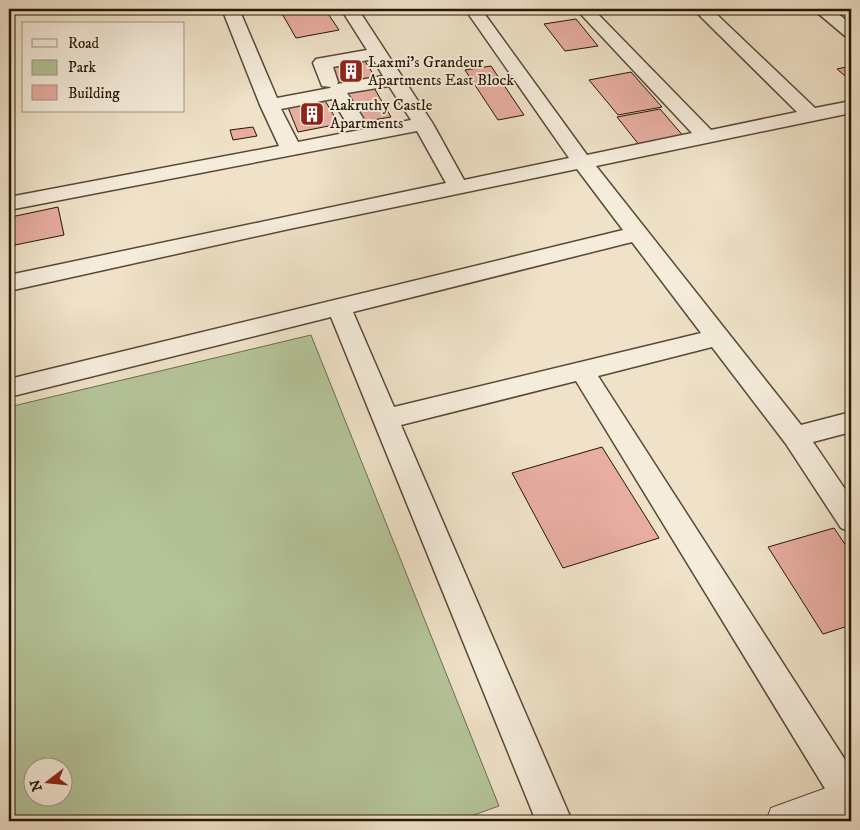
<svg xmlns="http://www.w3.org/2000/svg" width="860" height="830" viewBox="0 0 860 830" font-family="'IM FELL DW Pica',serif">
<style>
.green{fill:#b5c499;stroke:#6d6d50;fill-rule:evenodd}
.building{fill:#e7ada1;stroke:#251606}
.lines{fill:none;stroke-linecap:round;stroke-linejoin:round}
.minor-casing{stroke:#584936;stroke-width:3}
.tertiary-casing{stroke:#584936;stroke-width:2}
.minor{fill:#f5ecdb;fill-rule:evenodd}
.tertiary{fill:#f5ecdb;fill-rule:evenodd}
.labels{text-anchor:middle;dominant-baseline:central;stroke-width:4;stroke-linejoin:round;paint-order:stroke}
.far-poi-label{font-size:16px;fill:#251606;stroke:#f5ecdb;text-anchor:start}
</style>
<rect width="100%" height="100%" fill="#efe2c8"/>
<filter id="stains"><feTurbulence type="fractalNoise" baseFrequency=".004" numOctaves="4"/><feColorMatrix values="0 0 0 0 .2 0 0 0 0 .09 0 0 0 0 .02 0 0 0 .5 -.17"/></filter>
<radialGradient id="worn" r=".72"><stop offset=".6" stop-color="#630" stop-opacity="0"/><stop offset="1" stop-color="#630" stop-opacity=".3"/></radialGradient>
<path class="green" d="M311 335 499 806 457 821H9V407ZM32 768H62V798H32Z"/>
<path class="building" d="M288 9H325L339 30 296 38 280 10Z
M576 19 598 46 565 51 544 24Z
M363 58 375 77 339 84 328 64Z
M491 66 524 115 498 120 465 70Z
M851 66V81L837 69Z
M631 72 662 107 618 115 589 80Z
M373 86 391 117 361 122 344 91Z
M324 99 339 124 298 132 287 105Z
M660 109 685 138 640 146 617 117Z
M253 127 257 136 233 140 230 130Z
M58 207 64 235 15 245 11 217Z
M602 447 659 538 563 568 512 473Z
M834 528 851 553V625L823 634 768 547Z"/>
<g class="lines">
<defs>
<path id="minor" d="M222 9H239L277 98 330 88 331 87 322 86 313 63 316 59 367 50 341 9H358L433 124 464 180 569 158 465 9H481L587 155 692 133 576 9H593L711 130 797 112 693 9H711L815 108 851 101V113L596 166 801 425 851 412V432L813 442 851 498V532L841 528 786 444 712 347 598 376 851 769V815L838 810 576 381 401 425 572 821H536L331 317 9 397V379L623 230 577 169 289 229 9 291V275L446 183 417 131 9 210V197L279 146 260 105ZM373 59 383 76 337 84 338 82 333 67ZM389 86 411 120 298 142 281 109 332 99 346 122 353 124 360 122 363 118 347 93ZM632 242 701 333 394 407 353 312Z
M813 9H832L851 24V37L845 36Z"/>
<path id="tertiary" d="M851 779V815L834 821H766L771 808Z"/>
</defs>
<use href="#minor" class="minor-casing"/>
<use href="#tertiary" class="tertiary-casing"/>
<use href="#minor" class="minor"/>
<use href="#tertiary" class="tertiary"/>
</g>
<defs>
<symbol id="building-square" viewBox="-11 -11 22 22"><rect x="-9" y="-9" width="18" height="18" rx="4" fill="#8f2418" stroke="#f5ecdb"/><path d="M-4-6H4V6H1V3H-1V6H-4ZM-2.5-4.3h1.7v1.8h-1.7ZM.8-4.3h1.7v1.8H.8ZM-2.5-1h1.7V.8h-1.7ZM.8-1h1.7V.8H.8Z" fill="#fff"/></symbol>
</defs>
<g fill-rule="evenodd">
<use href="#building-square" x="337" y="57" width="28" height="28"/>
<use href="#building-square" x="298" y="100" width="28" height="28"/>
</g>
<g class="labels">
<g class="far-poi-label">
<text x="368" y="62">Laxmi's Grandeur<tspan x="368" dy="18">Apartments East Block</tspan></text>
<text x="330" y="105">Aakruthy Castle<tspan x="330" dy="18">Apartments</tspan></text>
</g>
</g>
<rect width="860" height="830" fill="none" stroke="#efe2c8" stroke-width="30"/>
<rect x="10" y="10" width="840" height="810" fill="none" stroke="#251606" stroke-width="2.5"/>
<rect x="15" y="15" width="830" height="800" fill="none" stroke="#251606"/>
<rect x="22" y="22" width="162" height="90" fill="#f5ecdb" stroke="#a29686"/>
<rect x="32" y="39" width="25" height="8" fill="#f5ecdb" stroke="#a29686"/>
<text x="68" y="48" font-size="15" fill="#251606">Road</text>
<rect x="32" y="60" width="25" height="15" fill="#b5c499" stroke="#a29686"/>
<text x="68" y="72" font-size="15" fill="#251606">Park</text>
<rect x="32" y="85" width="25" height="15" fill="#e7ada1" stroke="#a29686"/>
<text x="68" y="98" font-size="15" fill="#251606">Building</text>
<g transform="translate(48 782) rotate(254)"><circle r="24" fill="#f5ecdb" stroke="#a29686"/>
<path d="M0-4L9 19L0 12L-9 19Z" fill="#8f2418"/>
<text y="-8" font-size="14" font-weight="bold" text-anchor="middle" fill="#251606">N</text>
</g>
<rect width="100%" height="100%" filter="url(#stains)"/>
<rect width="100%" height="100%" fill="url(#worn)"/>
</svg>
